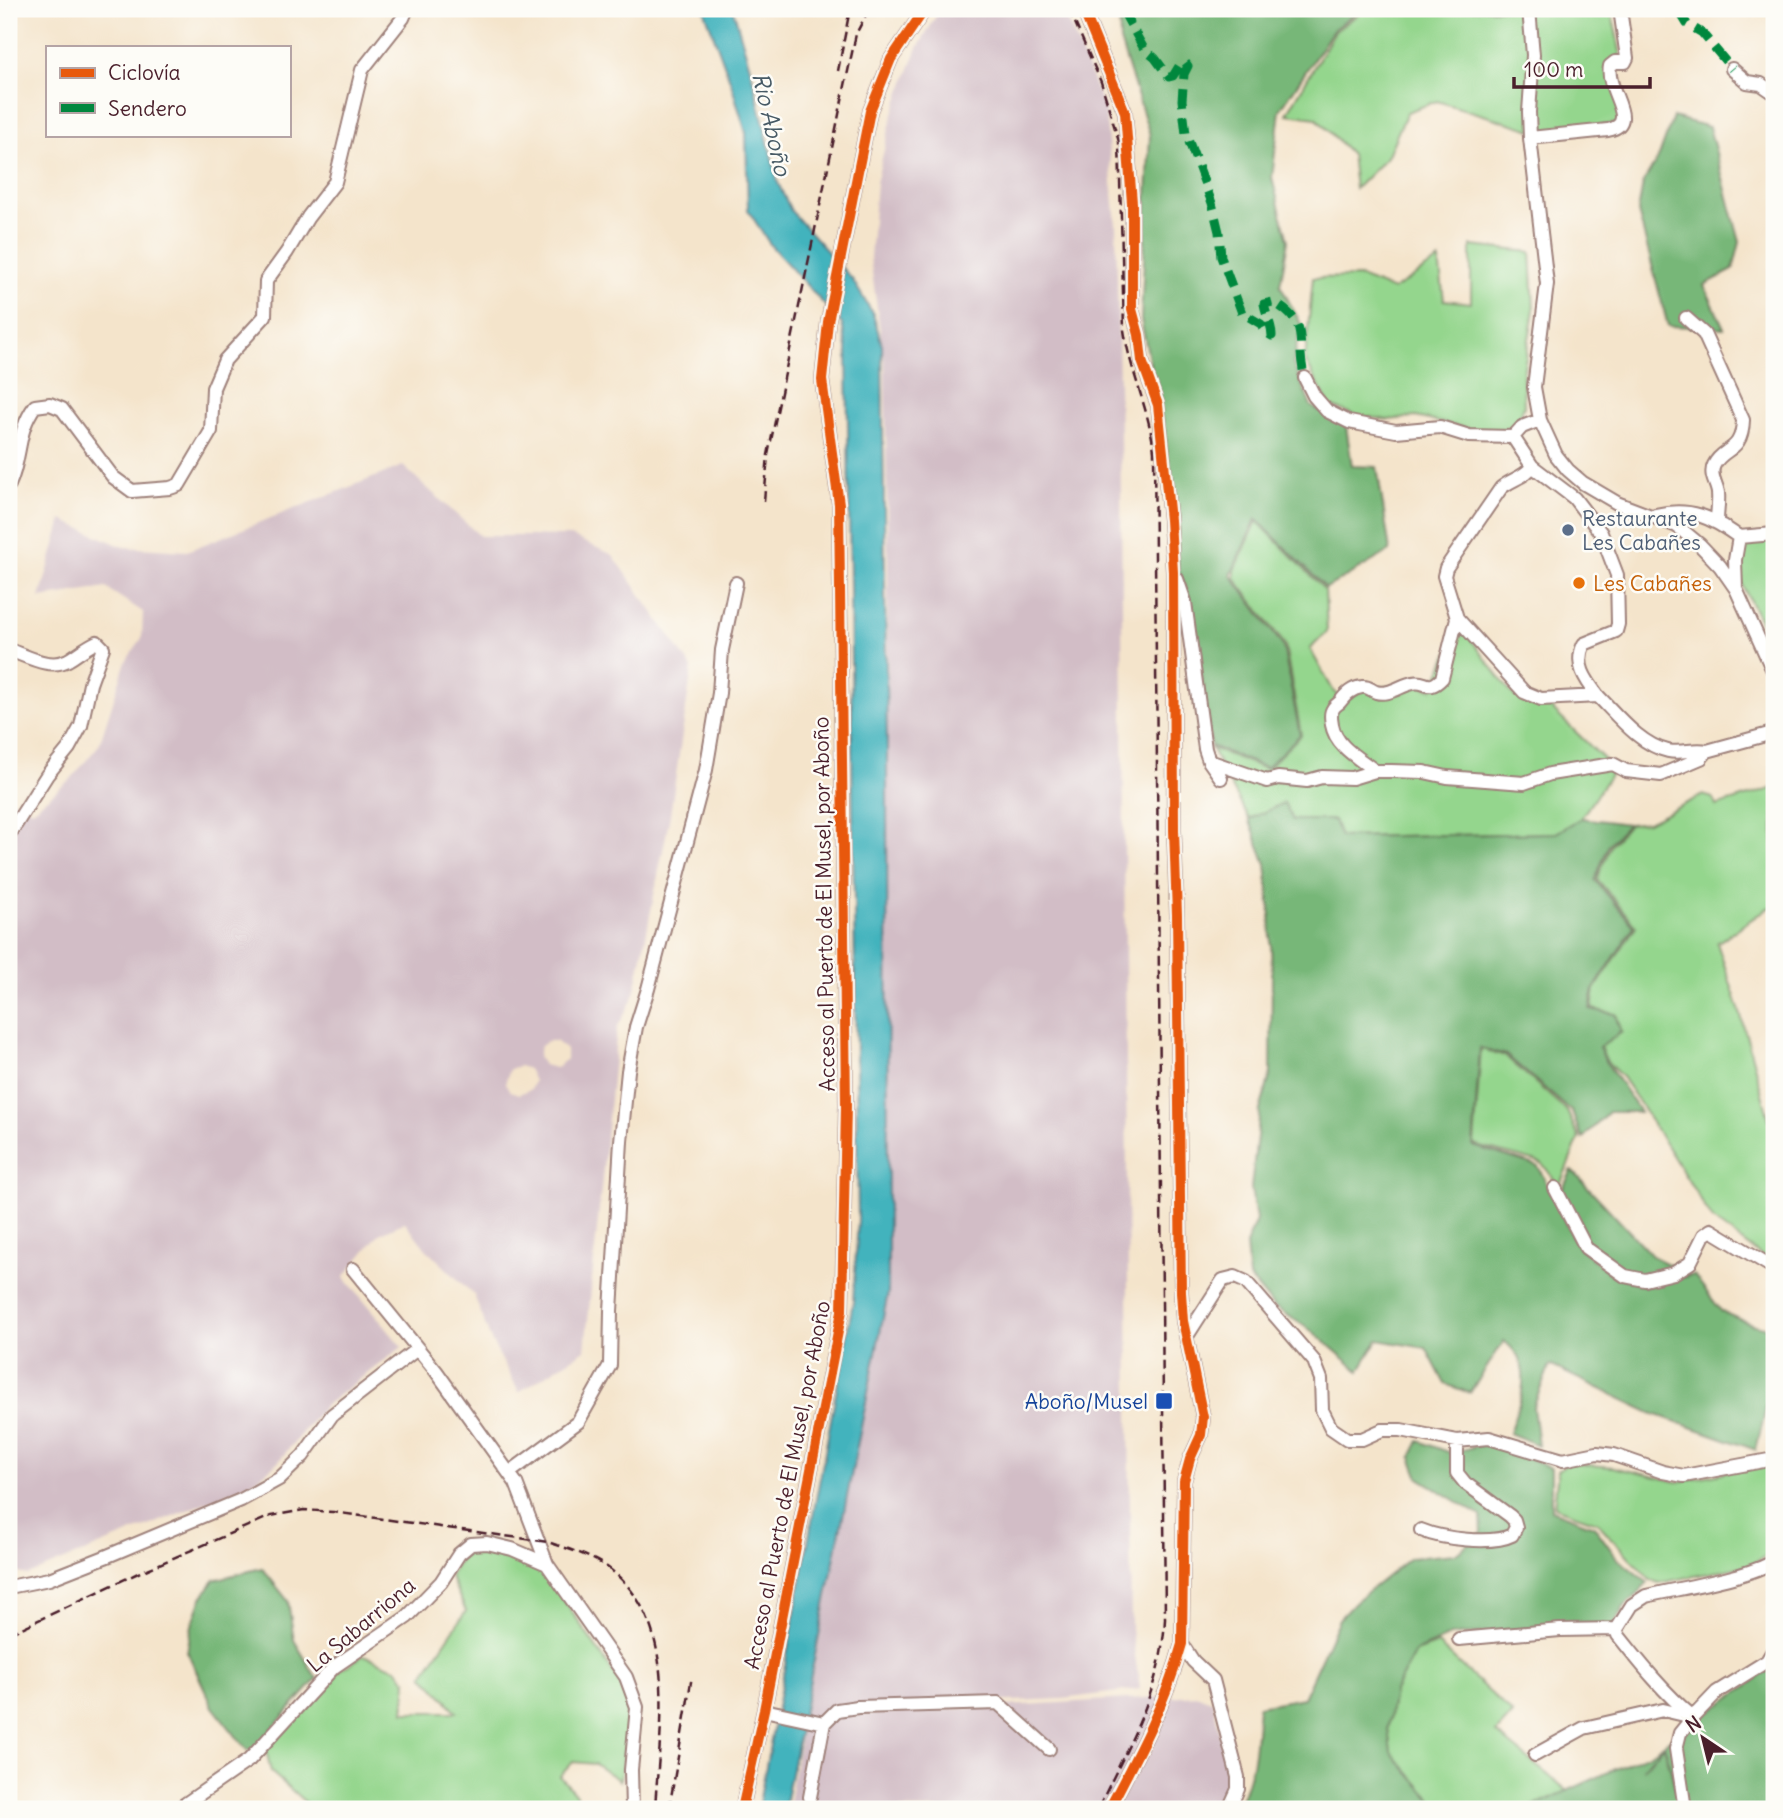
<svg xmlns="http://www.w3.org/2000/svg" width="1783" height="1818" viewBox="0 0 1783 1818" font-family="Delius,sans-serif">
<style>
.industrial{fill:#d2bdc6;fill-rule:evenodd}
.green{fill:#94d68d;stroke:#6f7a5c;stroke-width:2}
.forest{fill:#77b778;stroke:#606b52;stroke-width:2}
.water{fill:#43b3bd;stroke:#466974;stroke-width:2}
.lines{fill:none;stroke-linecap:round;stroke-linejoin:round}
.minor-casing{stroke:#9f827b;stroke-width:16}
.minor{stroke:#fff;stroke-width:12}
.rail{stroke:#4a1f2b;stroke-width:2.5;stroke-dasharray:10 5;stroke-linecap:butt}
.quiet{stroke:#00873e;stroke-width:9;stroke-dasharray:18 9;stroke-linecap:butt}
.cycleway-casing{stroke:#fdfcf7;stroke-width:15}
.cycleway{stroke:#e8590c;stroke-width:10}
.service-dot{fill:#5c6f8a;stroke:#fdfcf7;stroke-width:2.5}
.food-dot{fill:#e8710a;stroke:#fdfcf7;stroke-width:2.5}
.transit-dot{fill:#1a4fb4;stroke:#fdfcf7;stroke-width:2.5}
.labels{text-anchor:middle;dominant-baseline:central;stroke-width:5;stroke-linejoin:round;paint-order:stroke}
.service-label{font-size:21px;fill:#4e5e75;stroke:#fdfcf7;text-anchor:start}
.food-label{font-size:21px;fill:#c56008;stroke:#fdfcf7;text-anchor:start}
.street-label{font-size:21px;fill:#4a1f2b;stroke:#fdfcf7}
.transit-label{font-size:21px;fill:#164399;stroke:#fdfcf7;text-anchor:end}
.water-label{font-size:23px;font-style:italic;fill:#475a65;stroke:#fdfcf7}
</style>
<rect width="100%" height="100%" fill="#fdfcf7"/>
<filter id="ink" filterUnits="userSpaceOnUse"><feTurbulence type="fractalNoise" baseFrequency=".0143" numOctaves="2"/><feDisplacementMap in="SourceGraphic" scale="14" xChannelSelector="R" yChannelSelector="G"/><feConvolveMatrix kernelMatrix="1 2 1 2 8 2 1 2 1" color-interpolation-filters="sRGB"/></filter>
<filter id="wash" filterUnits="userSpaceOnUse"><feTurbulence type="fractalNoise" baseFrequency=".00686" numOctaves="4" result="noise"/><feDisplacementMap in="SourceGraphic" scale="28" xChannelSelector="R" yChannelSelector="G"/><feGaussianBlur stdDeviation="1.57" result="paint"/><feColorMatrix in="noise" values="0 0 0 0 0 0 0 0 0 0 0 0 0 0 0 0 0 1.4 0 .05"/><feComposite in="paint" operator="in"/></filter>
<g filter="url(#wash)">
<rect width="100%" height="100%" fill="#f4e4cb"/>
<path class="industrial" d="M940 9H1063L1105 110 1116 224 1121 491 1131 1629 1140 1689 1063 1699 858 1707 832 1716 1199 1695 1213 1702 1228 1774 1218 1809H788L801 1731 888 1293 886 910 888 563 885 365 870 258 876 183 893 113 917 50Z
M403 466 480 536H571L613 555 692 668 670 815 634 996 617 1028 585 1350 519 1392 491 1340 474 1295 426 1249 405 1222 379 1234 344 1277 402 1347 323 1407 278 1462 251 1484 28 1575 9 1571V799L32 810 71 779 99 745 126 661 142 638 143 612 106 588 40 598 62 520 123 547 187 551ZM547 1041H556L566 1050V1059L556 1068 543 1065 538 1057 540 1047ZM519 1066 528 1069 534 1081 531 1089 519 1094 510 1091 505 1083 510 1069Z"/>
<path class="green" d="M1366 9H1611L1621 55 1608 63 1622 115 1616 124 1539 132 1437 101 1407 112 1387 157 1355 189 1351 154 1316 118 1287 114 1335 31Z
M1471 246 1531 252 1534 310 1523 374 1524 406 1517 424 1496 435 1416 417 1388 420 1355 415 1330 406 1305 360 1313 278 1360 277 1393 290 1439 260 1444 300 1471 303Z
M1257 521 1325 590 1327 632 1310 649 1334 692 1346 700 1363 689 1416 684 1432 689 1461 626 1512 694 1552 709 1614 769 1581 818 1556 833 1340 837 1334 820H1293L1284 803 1249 819 1211 748 1266 769 1301 735 1285 645 1235 578V570Z
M1774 538V649L1739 579V550L1746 541Z
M1774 788V907L1768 908 1717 943 1739 1009 1774 1138V1265L1713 1220 1639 1102 1622 1077 1607 1062 1600 1047 1622 1032 1616 1014 1592 1009 1595 989 1636 926 1597 879 1611 845 1629 824 1648 822 1703 795 1713 798 1716 806Z
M1481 1049 1505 1056 1567 1111 1579 1138 1559 1187 1542 1163 1474 1145Z
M1774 1462V1552L1750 1565 1659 1583 1650 1580 1597 1522 1554 1507 1558 1470 1567 1463 1613 1467 1678 1482Z
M474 1548H487L541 1567 619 1681 629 1707 620 1781 595 1764 573 1762 560 1776 588 1809H313L271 1772 266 1749 337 1672 364 1655 397 1669 407 1681 404 1712H457L423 1675 466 1611 450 1576 462 1557Z
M1438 1644 1513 1714 1496 1733 1568 1791 1527 1809H1440L1391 1753 1388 1728 1394 1691 1415 1652Z"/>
<path class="forest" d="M1119 9H1362L1334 29 1280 110 1272 178 1288 241 1280 285 1301 324 1293 364 1311 406 1346 426 1352 466 1377 467 1390 551 1326 588 1256 519 1231 575 1283 646 1300 735 1266 768 1211 746 1189 596 1178 569 1165 437 1141 320 1150 135 1120 41Z
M1673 117 1709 127 1740 242 1733 270 1704 285 1724 328 1668 326 1638 212 1643 183 1659 156Z
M1284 803 1293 820H1334L1340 837 1556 833 1581 818 1628 824 1609 844 1595 880 1634 926 1594 989 1590 1009 1615 1014 1621 1032 1599 1047 1606 1062 1640 1112H1609L1582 1139 1572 1112 1506 1055 1480 1048 1473 1146 1538 1166 1577 1246 1612 1275 1645 1286 1694 1275 1722 1312 1754 1325 1774 1329V1391L1769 1395 1756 1450 1651 1413 1550 1365 1533 1407 1538 1445 1509 1433C1520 1400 1537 1367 1504 1341L1470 1393 1445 1384 1426 1348 1378 1340 1359 1371 1312 1331 1273 1306 1249 1277 1246 1245 1256 1220 1251 1188 1260 1110 1271 1073 1272 978 1270 906 1266 864 1249 819Z
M1572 1170 1652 1256 1688 1274 1645 1284 1579 1246 1562 1190Z
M1419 1441 1451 1453 1493 1442 1551 1468V1510L1594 1526 1617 1558 1648 1583 1624 1607 1613 1626 1571 1624 1450 1636 1415 1652 1394 1691 1388 1728 1391 1752 1440 1809H1237C1255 1770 1255 1748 1258 1706L1303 1698 1339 1619 1355 1602 1410 1558 1455 1554 1482 1533 1481 1516 1419 1478 1411 1457Z
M262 1568 288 1601 294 1640 317 1679 253 1750H247L213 1707 187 1651 192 1625 202 1598 214 1580Z
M1774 1667V1804L1769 1809H1682L1664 1744Z
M1663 1744 1643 1769 1664 1745 1681 1809H1527L1649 1754Z"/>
<path class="water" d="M704 9H733L751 71 778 183 791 211 852 279 873 314 882 345 887 749 888 1293 784 1809H758L853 1302 858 1220 847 348 842 324 771 246 748 210 746 133 731 83Z"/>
</g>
<g filter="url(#ink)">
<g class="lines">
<defs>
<path id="minor" d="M1083 9 1125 112 1132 203V309L1139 335 1142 361 1158 405 1170 520 1173 572 1174 830 1177 915 1181 1292 1183 1321 1203 1417 1201 1435 1190 1459 1184 1481 1182 1644C1166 1702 1137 1756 1109 1809
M1529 9 1533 55 1529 112 1530 138 1547 284 1534 387 1540 420 1556 455 1568 470 1583 483 1617 503 1677 526 1700 545 1720 566 1736 589 1774 673
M1732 69 1747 82 1761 84 1774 93
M1530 138 1608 130C1641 123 1605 91 1610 66L1615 62H1625L1627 58 1620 9
M1686 318 1704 334 1743 420C1742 454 1723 446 1714 465 1709 475 1717 484 1718 493 1719 502 1717 512 1717 521
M1305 378 1314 396 1327 411 1349 422 1396 431 1440 427 1469 436 1513 437 1522 427 1540 420
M1513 437 1532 466 1574 498 1601 533 1617 575 1618 624 1616 631 1584 644C1574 664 1585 679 1598 696
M9 485C22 457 16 432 35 406L50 404 62 409 113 477 132 491 170 488 179 485 211 431 213 388 225 360 265 316 266 281 287 252 308 217 335 182 362 70 403 18 407 9
M1655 515C1691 507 1711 517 1739 537
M1177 579 1185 602 1205 749 1209 761 1221 778
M1736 589 1735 560 1739 537 1774 534
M1457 618 1524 692 1541 699 1598 696C1617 715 1640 745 1668 751 1682 754 1694 748 1707 751
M9 650C27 656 50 670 68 660 78 654 86 647 97 642L103 648 90 684 81 726 69 748 47 775 9 835
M1209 761 1267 781 1278 778 1307 781 1322 777 1352 778 1375 771H1391L1424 772 1447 777 1524 783 1550 774 1613 764 1626 771 1661 775 1701 758 1707 751 1769 734 1774 735
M1375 771C1359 758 1336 747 1332 725 1332 720 1329 714 1333 709 1334 706 1338 704 1340 702 1346 694 1352 688 1362 687 1369 686 1370 690 1376 692 1389 696 1401 685 1413 683 1427 680 1428 693 1442 678L1457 618 1444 576 1446 568 1501 488C1511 479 1526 477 1532 466
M1555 1188 1586 1248 1625 1276 1645 1280 1674 1273 1690 1263 1704 1235 1711 1230 1774 1268
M353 1269 436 1371 516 1483 547 1564 626 1677 637 1707 631 1770 632 1809
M1187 1336 1223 1280 1235 1277 1246 1282 1314 1361 1321 1379 1322 1410 1331 1428 1347 1439H1362L1382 1430H1401L1457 1441 1489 1438 1563 1460 1597 1453 1614 1455 1663 1472 1684 1476 1774 1459
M509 1473 578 1422 610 1365 611 1311 621 1141 628 1071 636 1027 648 989 706 770 719 693 722 650 736 583
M1421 1530C1442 1539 1492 1545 1512 1535L1516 1527 1514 1520 1510 1516 1465 1483 1457 1473V1441
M9 1587 49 1579 105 1557 241 1500 279 1479 303 1456 332 1415 417 1349
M1617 1629 1618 1635C1641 1664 1664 1693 1693 1717L1680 1733 1676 1749 1685 1809
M1459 1639 1560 1630 1617 1629 1632 1605 1646 1596C1679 1588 1748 1578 1774 1561
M1182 1644 1193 1661 1213 1680 1238 1777V1789L1229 1809
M764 1710 824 1723
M1535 1755 1584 1728 1663 1710 1693 1717 1717 1692 1767 1661 1774 1649
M810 1797 824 1723 837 1710 858 1707 998 1703 1049 1749
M178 1809 249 1760 334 1667 407 1617 441 1582 459 1554 471 1544 487 1543 512 1549 547 1564
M742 1809 764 1710 842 1311 846 1105 839 504 822 380 828 322 870 111 891 59 925 9"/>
</defs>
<use href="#minor" class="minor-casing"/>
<use href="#minor" class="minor"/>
<path class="rail" d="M1069 9 1101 82 1119 142 1124 330C1130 371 1149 409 1154 451L1165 1619C1161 1692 1128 1745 1098 1809
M838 71 850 9
M764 501 768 455 847 76 856 34 869 9
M9 1634 136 1574 271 1516 304 1510 333 1512 548 1542C568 1549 589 1555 607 1567 682 1622 659 1730 655 1809
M669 1809 692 1676"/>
<path class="quiet" d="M1122 9 1144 49 1155 58 1169 77 1173 76 1181 63 1185 62 1188 66 1184 74 1182 100 1186 134 1212 203 1219 232 1221 257 1242 313 1261 324 1265 332 1272 336C1272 325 1266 315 1264 304L1273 302C1313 325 1294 341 1305 378
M1678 9 1687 24 1702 33 1732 69"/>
<defs>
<path id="cycleway" d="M1083 9 1125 112 1132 203V309L1139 335 1142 361 1158 405 1170 520 1173 572 1174 830 1177 915 1181 1292 1183 1321 1203 1417 1201 1435 1190 1459 1184 1481 1182 1644C1166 1702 1137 1756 1109 1809
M742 1809 764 1710 842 1311 846 1105 839 504 822 380 828 322 870 111 891 59 925 9"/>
</defs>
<use href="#cycleway" class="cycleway-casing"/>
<use href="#cycleway" class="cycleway"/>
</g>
</g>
<circle class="service-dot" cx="1568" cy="530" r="7"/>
<circle class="food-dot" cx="1579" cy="583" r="7"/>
<rect class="transit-dot" x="1155" y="1392" width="18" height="18" rx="3.5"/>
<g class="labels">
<g class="service-label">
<text x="1582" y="518">Restaurante<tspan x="1582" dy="24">Les Cabañes</tspan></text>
</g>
<g class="food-label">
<text x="1593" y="583">Les Cabañes</text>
</g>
<g class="street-label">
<text transform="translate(824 904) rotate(-91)">Acceso al Puerto de El Musel, por Aboño</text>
<text transform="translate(787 1485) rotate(-79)">Acceso al Puerto de El Musel, por Aboño</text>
<text transform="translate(361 1625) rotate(-40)">La Sabarriona</text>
</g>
<g class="transit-label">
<text x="1148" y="1401">Aboño/Musel</text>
</g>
<g class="water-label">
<text transform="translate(772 124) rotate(77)">Rio Aboño</text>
</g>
</g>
<rect width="1783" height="1818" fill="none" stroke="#fdfcf7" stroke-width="35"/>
<rect x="46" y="46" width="245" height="91" fill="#fdfcf7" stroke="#b5a4a5" stroke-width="2"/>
<rect x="60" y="68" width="35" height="10" fill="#e8590c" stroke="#b5a4a5" stroke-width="2"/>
<text x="108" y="80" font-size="21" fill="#4a1f2b">Ciclovía</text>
<rect x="60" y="103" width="35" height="10" fill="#00873e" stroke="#b5a4a5" stroke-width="2"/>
<text x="108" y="116" font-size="21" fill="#4a1f2b">Sendero</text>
<g transform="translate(1703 1738) rotate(325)" stroke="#fdfcf7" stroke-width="5" paint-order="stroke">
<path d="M0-5L12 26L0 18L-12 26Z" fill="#4a1f2b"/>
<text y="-10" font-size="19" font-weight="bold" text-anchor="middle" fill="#4a1f2b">N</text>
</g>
<path d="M1514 77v10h136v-10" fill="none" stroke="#4a1f2b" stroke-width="3.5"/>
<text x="1524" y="77" font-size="21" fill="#4a1f2b" stroke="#fdfcf7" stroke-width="5" paint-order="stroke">100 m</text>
</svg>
